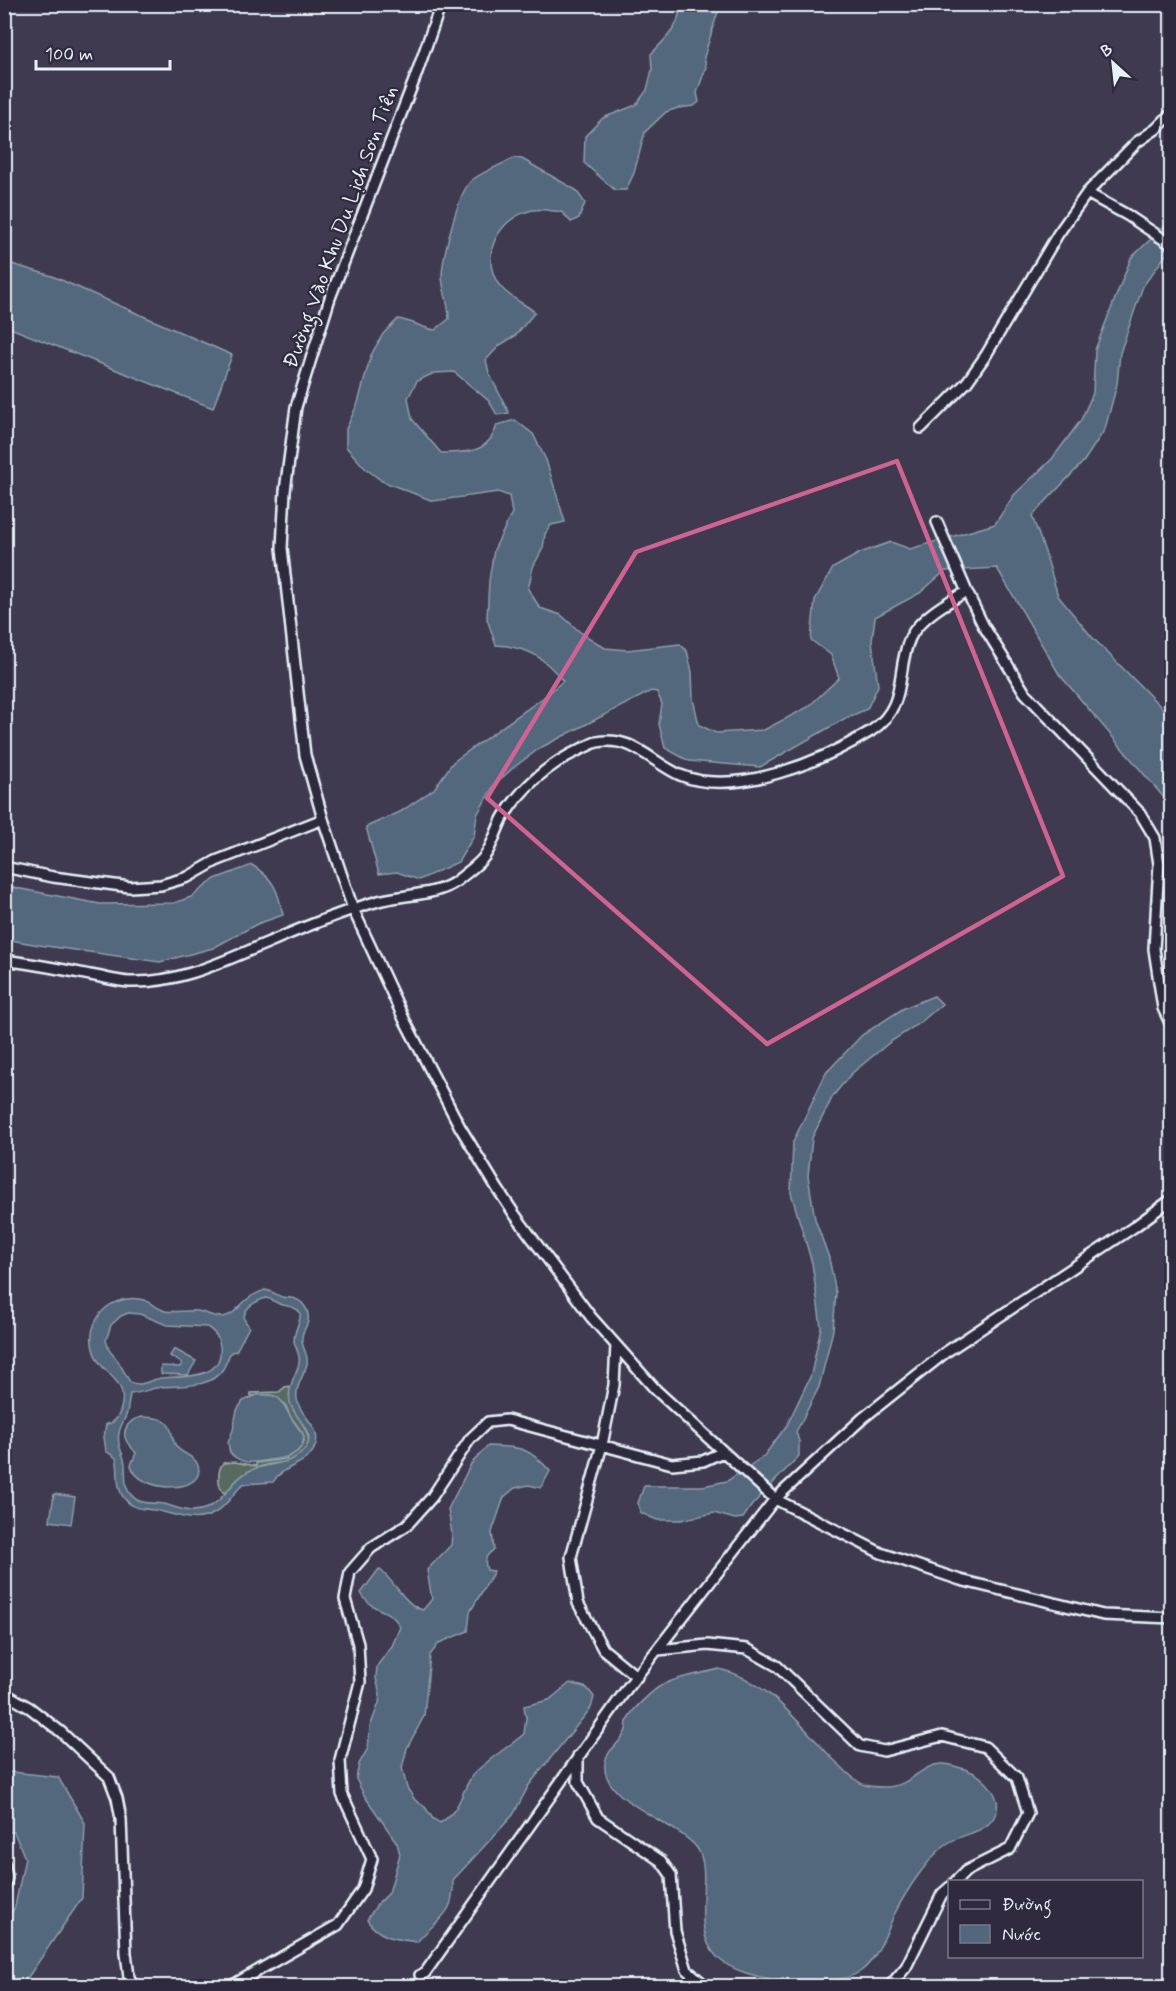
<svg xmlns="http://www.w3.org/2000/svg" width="1176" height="1991" viewBox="0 0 1176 1991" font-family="Mynerve,sans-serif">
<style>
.green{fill:#596a61;stroke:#a0aeac;stroke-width:1.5}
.water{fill:#52677d;stroke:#8e9eae;stroke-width:1.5;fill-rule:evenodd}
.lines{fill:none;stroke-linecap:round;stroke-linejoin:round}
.minor-casing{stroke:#e8f1f8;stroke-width:14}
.minor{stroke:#2f2a3d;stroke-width:9}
.marked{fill:none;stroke:#cf6492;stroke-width:4.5;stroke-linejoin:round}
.labels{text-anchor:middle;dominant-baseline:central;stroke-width:4.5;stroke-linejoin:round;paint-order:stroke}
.street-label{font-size:21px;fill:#e8f1f8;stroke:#2f2a3d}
</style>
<rect width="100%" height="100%" fill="#3f3a50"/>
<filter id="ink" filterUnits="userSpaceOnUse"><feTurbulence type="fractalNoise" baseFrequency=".0167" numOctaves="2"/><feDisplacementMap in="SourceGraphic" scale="12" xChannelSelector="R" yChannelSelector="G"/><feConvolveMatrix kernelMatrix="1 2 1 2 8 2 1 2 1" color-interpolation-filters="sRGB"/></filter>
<g filter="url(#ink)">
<path class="green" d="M291 1386C290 1389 289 1393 290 1396 292 1420 332 1444 289 1461 281 1464 273 1463 266 1465 249 1469 235 1480 225 1494 217 1487 217 1471 223 1463L235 1462 256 1466V1463L285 1459 298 1451 304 1441 302 1432 290 1416 285 1404 271 1395 251 1396V1393L279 1392 285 1387Z"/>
<path class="water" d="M678 5H720L704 57 706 67 697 93 699 102 694 106 678 108 666 112 645 132 634 173 626 190H615L584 163 585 136 603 118 636 105 647 90 652 70 651 54C663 41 684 24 678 5Z
M514 158 522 159 576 190 585 203 579 218 571 222C568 219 565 214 561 212 558 211 551 211 547 210 510 205 478 245 496 280 504 295 522 302 535 312L515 336 500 345 486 360 489 373 509 413 497 415 489 401 454 372 434 373 417 381 408 398 412 419 441 453C467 453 489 453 497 425L515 420 533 434 546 460 565 522 551 525 545 534 543 548 533 567 528 589 540 608 561 615 580 632 605 648 627 650 680 644 687 651 692 672 693 699 699 725 716 733 764 730 808 707 839 678 831 655 811 640 815 600 833 568 860 553 891 542 910 549 995 524 1014 495 1052 459 1081 420 1093 393 1095 350 1131 258 1171 220V248L1143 286 1120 353 1117 384 1105 429 1084 461 1032 516 1045 552 1058 596 1092 637 1171 717V806L1059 674 997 568 945 571 920 593 875 617 872 641 878 686 867 709 844 719 760 767 689 761 665 748 659 724 662 704 657 692 651 691 540 748 513 768 494 785 477 815 474 836 458 862 419 880 397 872 379 874 366 827 400 812 434 789 453 762 544 697 563 681C543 656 528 647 496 645L487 619 489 581 494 550 512 513 509 496 498 492 433 501 382 481 365 468 346 447V429L358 403 371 355 383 334 398 319C412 321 422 328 435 330L449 319C449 303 443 291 442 277 442 259 458 191 472 180 484 171 501 165 514 158Z
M5 262 52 276 232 355 213 408 5 326Z
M252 865C274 879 278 890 283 915L257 924 213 948 160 962 39 945 5 939V886L100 904 174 903 191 897 215 879Z
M934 996 942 1004 921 1022 890 1042 851 1074 833 1096 812 1138 808 1176 815 1219 829 1258 836 1293 833 1330 819 1387 796 1432 799 1441V1456L752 1505 743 1518 735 1519 714 1513 681 1520H657L641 1513 638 1503 644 1486H703L727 1481 764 1456 787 1425 811 1375 821 1327 812 1263 791 1193 793 1142 826 1073 862 1035 904 1008Z
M265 1290C273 1291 276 1295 282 1297 284 1298 289 1297 291 1298 302 1299 310 1310 308 1321 307 1327 302 1331 302 1338 301 1347 309 1355 307 1364 304 1376 295 1386 297 1399 299 1416 321 1425 316 1444 310 1466 283 1464 273 1482L243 1484C233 1494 226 1507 213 1514 196 1523 181 1516 163 1512 147 1507 133 1513 122 1495 115 1483 120 1471 116 1458L106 1451 104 1437 106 1424C120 1424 126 1399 120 1387 116 1379 108 1373 102 1366 91 1353 88 1335 97 1319 105 1303 126 1295 144 1300 151 1303 157 1308 165 1311 175 1313 186 1310 197 1311 205 1312 214 1318 223 1317 235 1315 240 1304 249 1298 254 1294 260 1292 265 1290ZM266 1298C273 1299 276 1304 283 1305 314 1310 294 1322 294 1341 295 1348 301 1355 299 1363 296 1376 287 1386 290 1402 294 1419 318 1433 305 1449 291 1467 266 1462 247 1472 231 1481 224 1501 207 1508 191 1515 179 1508 164 1504 155 1502 146 1505 137 1500 120 1489 128 1475 124 1459 121 1450 117 1443 119 1433 120 1427 123 1422 126 1416 128 1409 129 1401 130 1394 142 1393 151 1388 162 1387 182 1385 210 1389 223 1369 226 1364 228 1357 231 1352L236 1351 249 1327 244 1319C244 1307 256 1301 266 1298ZM128 1313 140 1314 167 1325 207 1327C214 1331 219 1338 220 1346 224 1380 184 1376 162 1378 151 1379 141 1388 130 1382L118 1361 109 1350 106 1340 111 1325 121 1316Z
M174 1349 196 1361 188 1375 161 1374V1366L180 1367 182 1363 170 1356Z
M257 1395C279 1393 281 1398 290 1416 294 1423 300 1429 304 1436 303 1456 285 1458 269 1460 254 1463 242 1465 230 1453L228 1443 233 1430 237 1410 243 1401Z
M142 1417C152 1418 166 1417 170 1428 173 1434 172 1440 176 1446 181 1454 193 1455 197 1463 211 1494 138 1495 131 1465L136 1453C133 1448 128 1445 126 1440 121 1428 131 1419 142 1417Z
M488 1446C519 1447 528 1446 550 1471L541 1488 529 1485 515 1488 504 1497 492 1532 494 1550C485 1555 484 1561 487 1570L494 1571 470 1612 468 1631 439 1643 430 1655 424 1716 407 1748 402 1768 407 1788 415 1800 425 1807 433 1819 440 1823C461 1810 460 1794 472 1776 480 1765 511 1745 524 1734L526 1718 524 1706 549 1700 570 1683 587 1688 594 1697 591 1708 529 1785 513 1815 453 1880C454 1918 439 1916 417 1942 396 1939 379 1938 367 1920L376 1906 389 1893 400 1854 397 1843 364 1795 356 1779 359 1764 368 1748 370 1727 379 1703 380 1694 376 1678 377 1666 392 1646 400 1627C389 1605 373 1615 361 1593L379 1569C394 1580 405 1606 423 1610L432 1599 427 1570 451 1545 452 1534 448 1509 471 1464Z
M54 1494 75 1497 71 1524 50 1521Z
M719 1669C767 1679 799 1724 832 1758 841 1766 851 1778 862 1784 868 1787 878 1787 884 1787 912 1787 918 1766 940 1764 949 1763 959 1767 967 1770 982 1775 1003 1795 996 1813 987 1835 962 1832 945 1845 926 1861 906 1891 895 1913 891 1920 890 1927 886 1934 880 1947 873 1962 861 1971 832 1991 742 1983 717 1957 688 1927 715 1874 697 1848 678 1822 600 1802 605 1763 606 1750 622 1743 626 1730 628 1724 625 1726 628 1719 632 1709 654 1689 664 1684 680 1676 701 1674 719 1669Z
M12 1772 58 1777 85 1823 82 1898 22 1986H4L5 1922 15 1907 25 1858 14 1832H5V1773Z"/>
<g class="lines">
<defs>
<path id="minor" d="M441 4 415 78 330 298 296 407 285 491 282 548 305 755 323 819 353 909 404 1019 460 1127 497 1188 515 1215 591 1317 656 1390 775 1499 881 1553 960 1580 1103 1615 1172 1618
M1087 193 1127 215 1172 245
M921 428 967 382 986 355 1058 234 1087 193 1137 142 1156 129 1172 113
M937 522 967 592
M4 867 53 877 130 887 161 885 188 877 216 861 323 819
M4 960C33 964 61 969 90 975 103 977 116 981 129 982 178 984 224 961 267 943 302 928 338 913 375 902 399 894 437 897 458 880 466 873 477 866 484 857 493 846 496 829 504 816 523 786 549 764 581 749 586 747 592 743 597 742 632 735 651 762 680 775 736 798 823 761 871 731 909 706 895 671 910 638 916 625 930 614 942 606 951 601 958 595 967 592L983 625 1025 693 1140 813 1155 838 1159 864 1154 949 1163 1008 1172 1027
M616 1345 614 1385 602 1445 571 1557 578 1603 603 1649 637 1677
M658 1650 707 1645 747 1649 777 1666 860 1746 884 1751 942 1736 985 1747 1017 1778 1028 1813 1010 1849 966 1871 955 1882
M4 1693 30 1708 61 1732 109 1777 117 1798 121 1819 126 1953 129 1977 133 1986
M578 1756V1782L598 1818 661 1861 671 1875 675 1931 687 1970 706 1986
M4 1863 7 1877 4 1890
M420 1975 425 1973 628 1687 775 1499 863 1418 946 1352 1134 1227 1172 1199
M231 1986 338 1925 363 1889 372 1859 342 1794 340 1760 360 1682 358 1644 345 1599 350 1572 371 1548 407 1525 432 1497 470 1439 488 1422 507 1420 672 1464 703 1461 723 1452
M890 1986 906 1967 942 1894 950 1887"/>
</defs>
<use href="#minor" class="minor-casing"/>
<use href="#minor" class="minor"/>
</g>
</g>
<path class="marked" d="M897 461 1063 876 767 1044 487 798 636 552Z"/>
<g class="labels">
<g class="street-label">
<text transform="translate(341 227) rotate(-70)">Đường Vào Khu Du Lịch Sơn Tiên</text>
</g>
</g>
<rect width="1176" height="1991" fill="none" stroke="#2f2a3d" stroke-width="24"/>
<rect x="12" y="12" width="1152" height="1967" fill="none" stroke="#e8f1f8" stroke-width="2" filter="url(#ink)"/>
<rect x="948" y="1880" width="195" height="78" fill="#2f2a3d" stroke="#797a88" stroke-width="1.5"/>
<rect x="960" y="1900" width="30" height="9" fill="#2f2a3d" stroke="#797a88" stroke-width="1.5"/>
<text x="1002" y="1910" font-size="18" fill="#e8f1f8">Đường</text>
<rect x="960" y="1925" width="30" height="18" fill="#52677d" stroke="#797a88" stroke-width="1.5"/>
<text x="1002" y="1940" font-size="18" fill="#e8f1f8">Nước</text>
<g transform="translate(1113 63) rotate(333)" stroke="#2f2a3d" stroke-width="4.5" paint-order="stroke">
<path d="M0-4.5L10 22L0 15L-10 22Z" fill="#e8f1f8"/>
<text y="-9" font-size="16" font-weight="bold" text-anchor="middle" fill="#e8f1f8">B</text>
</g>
<path d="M36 60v9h134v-9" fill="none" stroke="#e8f1f8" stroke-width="3"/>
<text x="45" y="60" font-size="18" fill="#e8f1f8" stroke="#2f2a3d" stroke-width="4.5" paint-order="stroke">100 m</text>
</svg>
